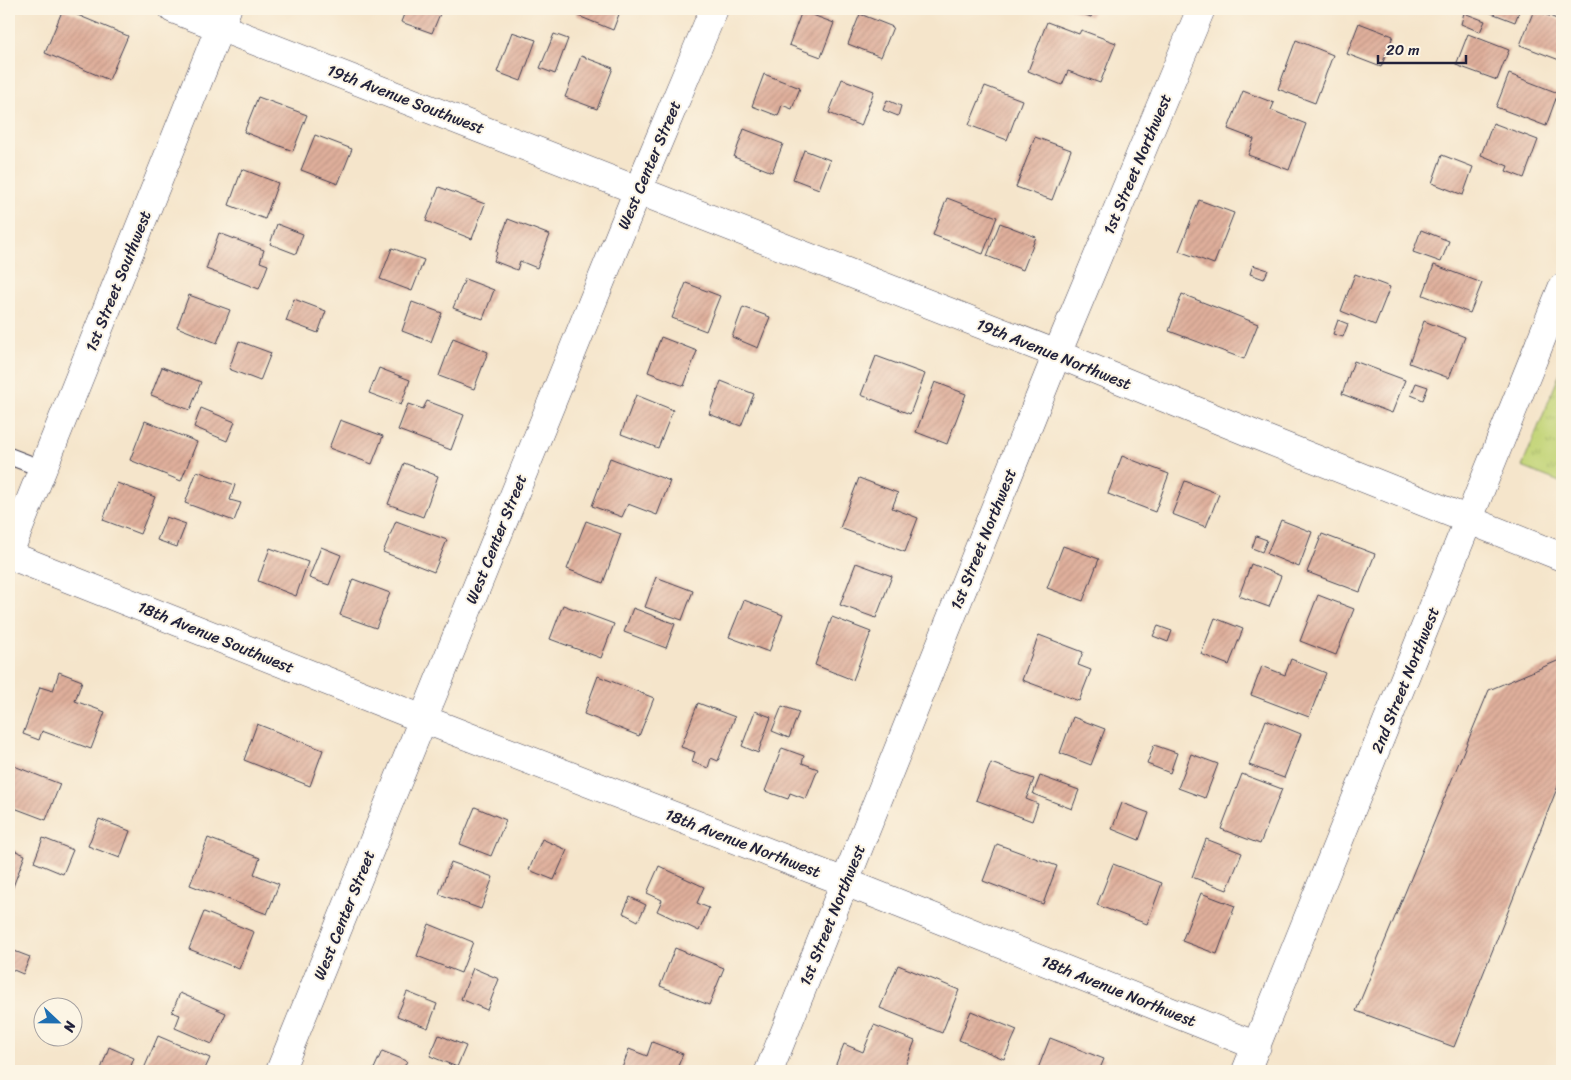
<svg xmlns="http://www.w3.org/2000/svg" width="1571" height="1080" viewBox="0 0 1571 1080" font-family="Sriracha,sans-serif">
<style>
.grass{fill:url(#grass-tufts);stroke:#727b59}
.building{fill:url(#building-hatch)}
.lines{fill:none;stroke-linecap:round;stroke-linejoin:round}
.service-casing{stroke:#423f51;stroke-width:18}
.minor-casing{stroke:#423f51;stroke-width:29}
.service{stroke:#fff;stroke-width:16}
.minor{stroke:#fff;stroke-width:28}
.labels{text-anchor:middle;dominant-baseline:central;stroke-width:4;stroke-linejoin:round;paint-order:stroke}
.street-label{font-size:16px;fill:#22223b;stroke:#fcf5e5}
</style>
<defs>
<pattern id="grass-tufts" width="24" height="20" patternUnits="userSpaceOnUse" patternTransform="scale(1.25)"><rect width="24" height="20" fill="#c2d477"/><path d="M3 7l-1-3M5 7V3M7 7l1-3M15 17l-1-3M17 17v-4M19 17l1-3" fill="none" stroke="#a6b668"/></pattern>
<pattern id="building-hatch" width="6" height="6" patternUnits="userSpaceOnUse" patternTransform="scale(1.25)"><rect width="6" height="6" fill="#dfaf9b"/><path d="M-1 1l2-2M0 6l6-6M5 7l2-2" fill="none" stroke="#bf9686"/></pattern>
</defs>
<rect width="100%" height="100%" fill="#fcf5e5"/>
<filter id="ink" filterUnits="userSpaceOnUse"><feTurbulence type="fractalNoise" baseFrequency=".02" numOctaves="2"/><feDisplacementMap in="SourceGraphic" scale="10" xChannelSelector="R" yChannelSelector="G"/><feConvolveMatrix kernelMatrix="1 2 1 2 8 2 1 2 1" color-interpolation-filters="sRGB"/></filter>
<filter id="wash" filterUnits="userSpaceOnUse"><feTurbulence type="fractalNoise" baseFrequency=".0096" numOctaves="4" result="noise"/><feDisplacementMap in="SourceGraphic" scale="20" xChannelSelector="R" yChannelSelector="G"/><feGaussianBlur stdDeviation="1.12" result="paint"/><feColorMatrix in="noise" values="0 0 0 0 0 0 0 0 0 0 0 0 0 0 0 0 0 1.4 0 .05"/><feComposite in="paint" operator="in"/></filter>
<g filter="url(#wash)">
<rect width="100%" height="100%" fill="#f5e5cb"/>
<path class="grass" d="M1562 368V483L1522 467Z"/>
<g id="blocks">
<path class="building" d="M63 9 128 36 109 80 45 53Z
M406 9H442L432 33 401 22Z
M578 9H621L613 30 576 15Z
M1070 9H1094L1091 17Z
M1481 9H1520L1515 22Z
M1534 10 1562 21V61L1520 45Z
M802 11 834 23 821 57 789 45Z
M1464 13 1485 21 1480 32 1461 24Z
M860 14 893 27 881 57 848 44Z
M1047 22 1079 34 1081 30 1116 43 1100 83 1068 71 1062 85 1028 71Z
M1359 23 1393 36 1381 67 1347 54Z
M512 32 536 40 521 81 497 72Z
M554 34 568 39 555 74 540 68Z
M1468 34 1509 50 1497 80 1456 65Z
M1296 40 1333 55 1315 103 1278 89Z
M581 56 613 68 597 109 565 97Z
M764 74 800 88 792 109 782 105 778 116 752 106Z
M1509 74 1558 93 1546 126 1496 107Z
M842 79 874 91 861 126 829 113Z
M985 86 1022 100 1007 140 969 125Z
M1243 91 1274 103 1271 110 1306 124 1289 170 1248 155 1254 139 1228 129Z
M258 97 307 115 293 151 244 132Z
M887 100 901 106 898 116 883 110Z
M1493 123 1538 140 1524 178 1506 171 1508 166 1481 155Z
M744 129 783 144 772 172 734 157Z
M315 135 352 149 338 184 301 170Z
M1035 137 1071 150 1052 200 1016 187Z
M804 150 830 160 819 189 793 179Z
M1442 155 1473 167 1463 195 1432 183Z
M242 169 278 183 265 219 229 205Z
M439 187 485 204 472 239 426 221Z
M947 198 997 217 983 254 933 235Z
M1199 200 1234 213 1214 264 1179 251Z
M508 219 550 235 537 268 520 261 517 270 494 261 497 253 496 252Z
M1000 223 1036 237 1023 270 987 256Z
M277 224 303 234 296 254 270 244Z
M1421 230 1449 241 1441 262 1413 252Z
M219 233 264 250 260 262 268 265 259 289 206 269Z
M392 248 424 260 412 291 380 279Z
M1253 265 1268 270 1264 279 1250 274Z
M1434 265 1482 283 1470 313 1423 295Z
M1355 274 1390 287 1375 325 1341 311Z
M465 279 494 290 483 319 453 308Z
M686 283 720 296 706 331 672 318Z
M1182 294 1258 324 1244 359 1169 331Z
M189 295 230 310 217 343 177 327Z
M294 299 326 311 318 333 286 321Z
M412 302 442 313 431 342 402 331Z
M743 307 770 317 758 348 732 337Z
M1338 320 1348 324 1343 337 1333 334Z
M1424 321 1465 337 1449 378 1409 363Z
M661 337 697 351 684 386 648 372Z
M453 338 488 352 474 389 439 376Z
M239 341 271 353 260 381 229 369Z
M876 356 925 374 910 414 861 395Z
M1354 361 1405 380 1392 413 1342 394Z
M162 367 201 382 190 410 151 395Z
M379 368 410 380 401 405 369 393Z
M721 381 754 394 741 426 709 414Z
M935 382 966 394 947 444 916 432Z
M1416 383 1428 387 1423 400 1411 395Z
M636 395 673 410 658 448 621 434Z
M427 401 464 415 451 450 398 430 408 404 423 409Z
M201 408 235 422 227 441 194 427Z
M340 420 383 436 372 464 329 448Z
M145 421 197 442 181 481 130 460Z
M1122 456 1169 474 1155 512 1108 494Z
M610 458 670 481 657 515 628 504 622 517 592 506Z
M404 463 438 476 423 517 388 504Z
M197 471 235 485 230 500 241 503 234 521 185 503Z
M859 478 898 493 892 508 918 518 905 552 840 528Z
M1185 481 1219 494 1206 527 1172 514Z
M117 483 155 497 140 534 103 520Z
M166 517 186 524 177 547 157 540Z
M1281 520 1312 532 1299 567 1267 554Z
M396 521 447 540 434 572 383 552Z
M586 521 621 534 603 583 567 569Z
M1322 534 1375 554 1360 592 1307 572Z
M1256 536 1267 540 1262 552 1252 548Z
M1063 546 1099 559 1083 601 1047 588Z
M321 547 341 555 329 585 309 578Z
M270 548 308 562 296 596 258 581Z
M856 563 892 576 876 618 840 605Z
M1251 564 1281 576 1269 607 1239 596Z
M656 577 693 591 682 620 645 607Z
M353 579 390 593 376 628 340 615Z
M1318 595 1354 609 1336 655 1300 641Z
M744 600 783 615 769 652 729 637Z
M563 605 614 624 601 658 550 639Z
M633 608 675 624 666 648 624 632Z
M832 617 871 632 853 680 815 665Z
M1215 618 1243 629 1229 665 1201 654Z
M1158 626 1172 631 1168 642 1153 636Z
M1039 635 1083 652 1078 665 1091 670 1079 701 1022 680Z
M1291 659 1326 673 1309 717 1251 695 1262 666 1285 675Z
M1562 659V776L1454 1047 1356 1011 1489 690Z
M59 672 82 681 75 701 105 712 91 749 42 731 39 740 23 734 40 687 53 691Z
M598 676 654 698 639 736 584 714Z
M698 703 735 717 718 761 711 758 708 768 692 762 695 752 681 747Z
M782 706 799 712 789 738 772 731Z
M755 711 771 717 758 753 742 746Z
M1073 717 1105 729 1091 765 1060 753Z
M1266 720 1301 734 1284 778 1249 765Z
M257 724 323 750 310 786 244 760Z
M1154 745 1177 753 1170 773 1147 764Z
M782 748 804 756 802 763 818 769 806 799 790 793 788 799 765 791Z
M1191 754 1218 764 1205 798 1178 788Z
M991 763 1034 779 1026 799 1038 804 1032 821 976 800Z
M9 764 60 784 46 820 9 806Z
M1242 774 1282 789 1260 844 1221 829Z
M1040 776 1079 790 1072 809 1033 794Z
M1122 803 1149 813 1139 840 1112 829Z
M475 807 506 820 491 856 460 844Z
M99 819 130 831 120 858 88 846Z
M43 838 73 850 63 874 34 862Z
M208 838 260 858 254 874 279 884 267 914 190 885Z
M542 839 567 850 554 880 529 870Z
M1206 839 1242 853 1227 890 1192 877Z
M997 844 1057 866 1043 904 983 881Z
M9 848 25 855 11 892 9 891Z
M451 862 493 877 481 909 439 894Z
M1113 864 1162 883 1147 924 1097 905Z
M659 866 704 887 697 903 709 908 699 931 657 911 662 900 647 893Z
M1201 893 1235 906 1217 954 1182 941Z
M630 897 646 905 638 921 623 913Z
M204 912 254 932 239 969 189 949Z
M429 924 473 942 461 973 417 956Z
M675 948 724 968 709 1005 660 986Z
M9 949 30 957 23 974 9 968Z
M898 965 959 990 942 1033 880 1008Z
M473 968 499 979 487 1010 461 999Z
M407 992 437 1004 428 1028 397 1016Z
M180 993 226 1013 212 1044 175 1028 180 1015 172 1012Z
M971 1011 1017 1030 1004 1059 959 1040Z
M874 1025 915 1041 903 1071H841L834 1069 844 1044 863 1052Z
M439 1035 466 1046 457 1067 430 1056Z
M158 1036 210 1058 204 1071H143Z
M1050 1038 1104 1059 1099 1071H1037Z
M652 1042 683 1054 676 1071H621L629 1049 647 1056Z
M109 1047 134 1058 129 1071H107L101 1069Z
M382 1051 407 1061 402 1071H373Z"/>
</g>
</g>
<g filter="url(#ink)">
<use href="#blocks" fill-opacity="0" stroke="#423f51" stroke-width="1"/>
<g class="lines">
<defs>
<path id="service" d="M9 456 43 469"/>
<path id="minor" d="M173 9 1057 354 1263 438 1562 557
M9 553 227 9
M9 555 423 719 845 882 1257 1046
M280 1071 638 190 714 9
M769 1071 1057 354 1201 9
M1246 1071 1562 288"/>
</defs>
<use href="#service" class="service-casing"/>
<use href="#minor" class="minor-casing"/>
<use href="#service" class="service"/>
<use href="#minor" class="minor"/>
</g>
</g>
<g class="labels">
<g class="street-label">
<text transform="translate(406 99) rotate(21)">19th Avenue Southwest</text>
<text transform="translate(1137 164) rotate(-67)">1st Street Northwest</text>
<text transform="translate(649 165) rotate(-67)">West Center Street</text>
<text transform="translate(118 281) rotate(-68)">1st Street Southwest</text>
<text transform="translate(1054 354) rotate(22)">19th Avenue Northwest</text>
<text transform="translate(496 539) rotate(-68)">West Center Street</text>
<text transform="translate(983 539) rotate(-68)">1st Street Northwest</text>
<text transform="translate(216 637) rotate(22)">18th Avenue Southwest</text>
<text transform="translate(1405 680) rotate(-68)">2nd Street Northwest</text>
<text transform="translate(743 843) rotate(21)">18th Avenue Northwest</text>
<text transform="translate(344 915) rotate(-68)">West Center Street</text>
<text transform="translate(832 915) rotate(-68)">1st Street Northwest</text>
<text transform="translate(1119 991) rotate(22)">18th Avenue Northwest</text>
</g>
</g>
<rect width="1571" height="1080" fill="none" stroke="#fcf5e5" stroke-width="30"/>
<g transform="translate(58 1022) rotate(112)"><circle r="24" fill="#fcf5e5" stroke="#a5a1a1"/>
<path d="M0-4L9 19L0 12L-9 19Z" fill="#1f6fb2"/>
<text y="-8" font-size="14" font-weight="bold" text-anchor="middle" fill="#22223b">N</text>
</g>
<path d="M1378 55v8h88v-8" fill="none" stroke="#22223b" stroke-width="2.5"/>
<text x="1386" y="55" font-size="15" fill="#22223b" stroke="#fcf5e5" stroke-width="4" paint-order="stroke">20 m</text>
</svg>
